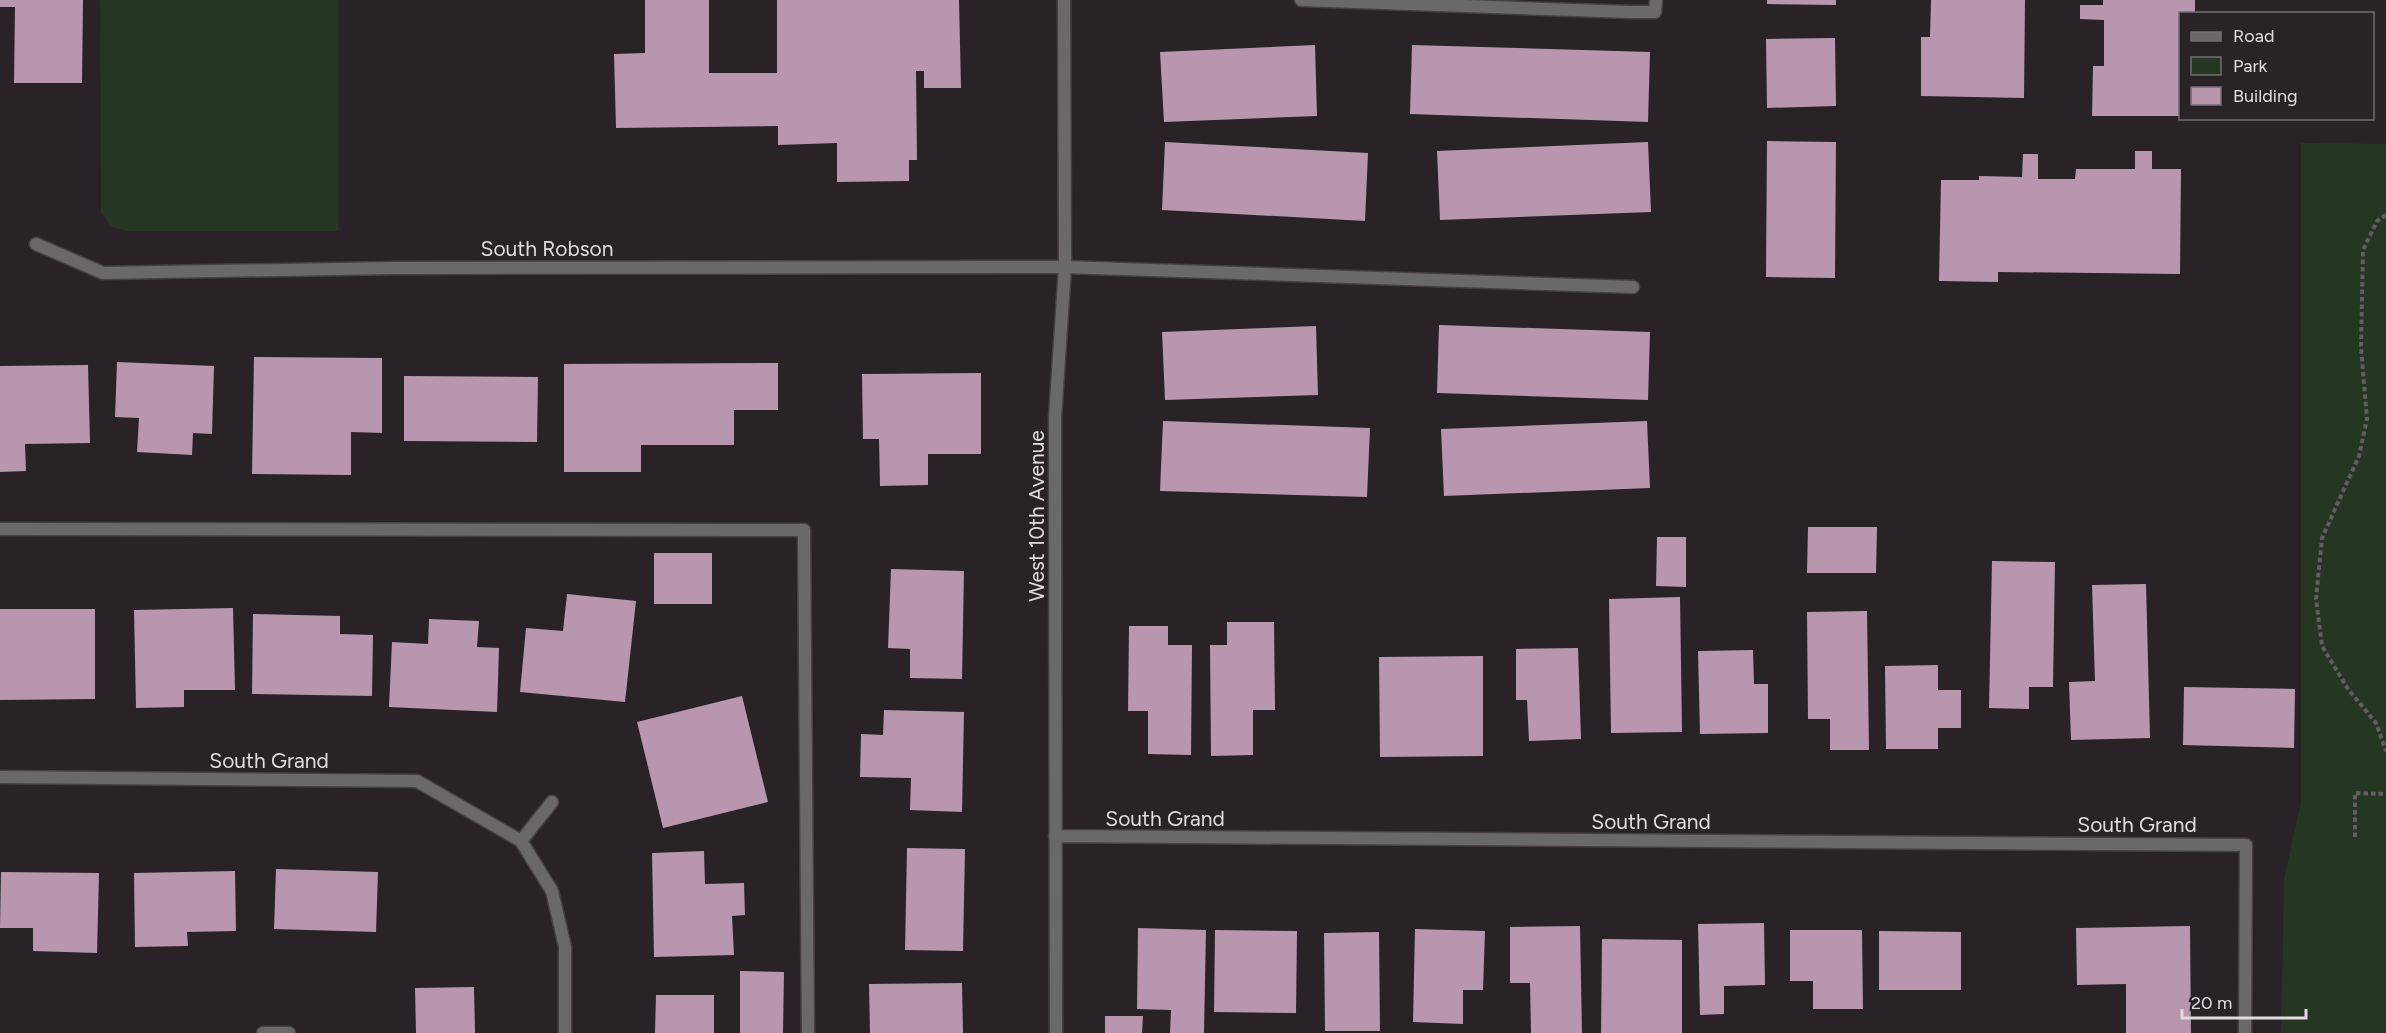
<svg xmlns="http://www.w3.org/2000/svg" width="2386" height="1033" viewBox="0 0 2386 1033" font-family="Figtree,sans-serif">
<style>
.green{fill:#253622}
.building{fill:#b796ae}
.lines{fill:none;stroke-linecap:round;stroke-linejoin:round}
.lane-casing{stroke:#464045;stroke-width:15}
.street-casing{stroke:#464045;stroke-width:15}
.path{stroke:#635d62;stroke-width:4;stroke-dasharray:4.5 3;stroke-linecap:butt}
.lane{stroke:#6b686a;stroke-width:12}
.street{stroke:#6b686a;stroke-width:12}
.labels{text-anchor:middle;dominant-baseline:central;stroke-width:6;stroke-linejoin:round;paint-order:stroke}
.street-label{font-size:21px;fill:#e0dbde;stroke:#292328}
</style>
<rect width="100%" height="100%" fill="#292328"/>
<path class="green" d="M100 0H338V231H128L112 227 101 213Z
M2301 143 2386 144V1033H2281L2284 879 2301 802Z"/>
<path class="building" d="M0 0H83L82 83H14L15 7H0Z
M645 0H709V73H777V0H959L961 88H924V71H916L917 160H909V181L837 182V143L778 145V126L616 128 614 54 645 53Z
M1767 0H1836V5L1767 4Z
M1931 0H2025L2024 98 1921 96V37H1930Z
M2103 0H2195V14H2180V116H2092L2093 66H2104V20L2080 19V5H2103Z
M1835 38 1836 106 1767 108 1766 39Z
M1315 45 1317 116 1164 122 1160 52Z
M1412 45 1650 52 1648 122 1410 114Z
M1767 141 1836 142 1835 278 1766 277Z
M1165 142 1368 153 1365 221 1162 210Z
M1648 142 1651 212 1440 220 1437 151Z
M2135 151H2152V169H2181L2180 274 1998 272V282L1939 281 1941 180H1979V176L2022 177 2023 154H2038V179H2075L2076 169H2135Z
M1439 325 1650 332 1648 400 1437 393Z
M1316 326 1318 395 1165 400 1162 332Z
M254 357 382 358V433L351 432V475L252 474Z
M117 362 214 366 212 434 193 433 192 455 137 452 139 418 115 417Z
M778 363V410H734V445H641V472H564V364Z
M88 365 90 443 25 444 26 471 0 472V366Z
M981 373V454H928V485L880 486 879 439H863L862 374Z
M404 376 538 377 537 442 404 441Z
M1163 421 1370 428 1367 497 1160 491Z
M1647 421 1650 488 1444 496 1441 429Z
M1808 527H1877L1876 573H1807Z
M1657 537H1686V587L1656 586Z
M654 553H712V604H654Z
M1992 561 2055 562 2053 687H2029V709L1989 708Z
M891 569 964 571 962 679 910 678V649L888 648Z
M2146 584 2150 738 2071 740 2069 682 2095 681 2092 585Z
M567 594 636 601 625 702 520 692 526 628 563 631Z
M1680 597 1682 732 1611 733 1609 599Z
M233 608 235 690H184V707L136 708 134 610Z
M0 609H95V699L0 700Z
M1867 611 1869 750H1830V719H1808L1807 612Z
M253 614 340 616V634L373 635 372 696 252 694Z
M429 619 479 621 477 647 499 648 497 712 389 707 392 642 428 644Z
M1227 622H1274L1275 710H1253V755L1211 756 1210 645H1227Z
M1129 626H1168V645H1192L1191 755 1148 754V711H1128Z
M1578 648 1581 739 1529 741 1527 700H1516V649Z
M1753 650 1754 684H1768V733L1700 734 1698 651Z
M1483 656V756L1380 757 1379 657Z
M1938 665V690H1961V728H1938V749H1886L1885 666Z
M2184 687 2295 689 2294 748 2183 745Z
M742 696 768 802 663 828 637 722Z
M884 710 964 712 962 812 910 810 911 778 860 777 861 734 883 735Z
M907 848 965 849 963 951 905 950Z
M704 851 705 884 744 883 745 915 732 916 734 955 654 957 652 853Z
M276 869 378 872 376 932 274 929Z
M235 871 236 931 187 932 188 946 135 947 134 873Z
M1 872 99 873 97 953 33 951V928H0Z
M1764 923 1765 985 1724 986V1014L1700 1015 1698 924Z
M1580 926 1582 1033H1531L1530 983H1510V927Z
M2190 926 2191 1033H2126V984L2077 985 2076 928Z
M1138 928 1206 930 1204 1033H1170L1171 1010 1137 1009Z
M1415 929 1485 931 1483 990H1463V1024L1413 1022Z
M1215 930 1297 931 1296 1013 1214 1012Z
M1790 930H1862L1863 1009H1813V981H1790Z
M1879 931 1961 932V990H1879Z
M1379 932 1380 1031H1325L1324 933Z
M1602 939 1682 940V1033H1601Z
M740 971 784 972 783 1033H740Z
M962 983 963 1033H870L869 984Z
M474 987 475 1033H416L415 988Z
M656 995H714V1033H655Z
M1105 1016H1143L1142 1033H1105Z"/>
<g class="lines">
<defs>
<path id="lane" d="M1301 0 1630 12H1655L1656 0
M1065 267 1633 287
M0 529 804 530 808 1033
M263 1033H289"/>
<path id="street" d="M36 244 103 273 394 268 1065 267
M0 777 417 781 521 841 552 891 565 947V1033
M1055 836 2246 845 2245 1033
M521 841 552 802
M1056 1033 1055 418 1065 267 1064 0"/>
</defs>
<use href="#lane" class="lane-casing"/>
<use href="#street" class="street-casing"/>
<path class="path" d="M2386 215 2377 221 2363 250 2361 348 2367 419 2359 456 2322 538 2316 599 2322 646 2348 689 2376 723 2386 751
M2355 837V793L2386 794"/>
<use href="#lane" class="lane"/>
<use href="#street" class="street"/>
</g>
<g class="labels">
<g class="street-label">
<text x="547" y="248">South Robson</text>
<text transform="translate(1036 516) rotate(-90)">West 10th Avenue</text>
<text x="269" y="760">South Grand</text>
<text x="1165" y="818">South Grand</text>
<text x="1651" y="821">South Grand</text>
<text x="2137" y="824">South Grand</text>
</g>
</g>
<rect x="2179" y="12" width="195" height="108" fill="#292328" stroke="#726d71" stroke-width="1.5"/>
<rect x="2191" y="32" width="30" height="9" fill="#6b686a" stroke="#726d71" stroke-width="1.5"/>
<text x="2233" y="42" font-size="18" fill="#e0dbde">Road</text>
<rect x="2191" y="57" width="30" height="18" fill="#253622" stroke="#726d71" stroke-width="1.5"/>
<text x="2233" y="72" font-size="18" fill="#e0dbde">Park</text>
<rect x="2191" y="87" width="30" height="18" fill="#b796ae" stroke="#726d71" stroke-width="1.5"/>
<text x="2233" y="102" font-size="18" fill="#e0dbde">Building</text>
<path d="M2182 1009v9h124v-9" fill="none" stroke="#e0dbde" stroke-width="3"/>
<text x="2191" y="1009" font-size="18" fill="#e0dbde" stroke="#292328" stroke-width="4.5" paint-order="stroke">20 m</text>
</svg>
